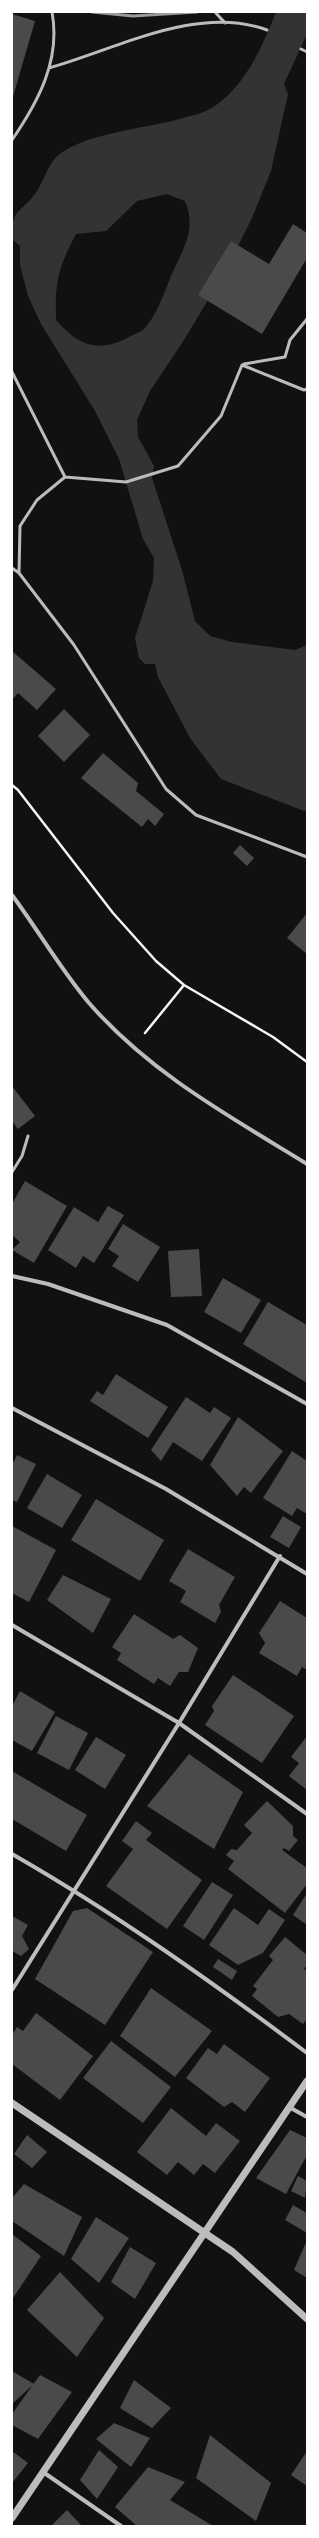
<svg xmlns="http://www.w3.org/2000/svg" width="319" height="2538" viewBox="0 0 319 2538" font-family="Signika,sans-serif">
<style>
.water{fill:#333;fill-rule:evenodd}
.building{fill:#4a4a4a}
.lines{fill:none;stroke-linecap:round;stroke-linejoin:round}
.path{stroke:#f5f5f5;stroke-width:2.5}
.service{stroke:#bcbcbc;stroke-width:3}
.minor{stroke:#bcbcbc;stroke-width:4}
.tertiary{stroke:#bcbcbc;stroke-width:7}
.rail{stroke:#9a9a9a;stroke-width:3}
</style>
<rect width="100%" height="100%" fill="#111"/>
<path class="water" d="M276 12H307V34L284 84 288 94 271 171 252 218 226 270 184 340 150 391 137 420 138 437 154 466 152 478 182 570 195 621 210 636 232 642 295 650 307 645V812L221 779 190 738 158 677 155 664H145L139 658 135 638 153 581 154 558 143 539 119 459 95 411 41 324 28 296 20 265V246L12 239C12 207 18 216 35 194 44 182 48 162 61 153 92 132 143 129 180 119 188 116 198 115 206 111 242 93 262 48 276 12ZM167 194 185 201C197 230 183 249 171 276 164 293 157 316 143 330 139 333 132 335 127 338 96 354 77 344 56 320 55 280 58 269 76 234L106 231 137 201Z"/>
<path class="building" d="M12 14 35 21 12 100Z
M293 224 307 233V258L262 334 198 295 231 241 269 264Z
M12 651 56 689 37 710 18 693 12 700Z
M64 709 90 735 64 762 38 736Z
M103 753 138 783 136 791 164 814 155 826 148 819 142 827 81 778Z
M240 845 254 858 247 866 233 853Z
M307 913V954L287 938Z
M12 1086 35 1116 18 1129 12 1121Z
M25 1181 67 1206 34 1263 12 1250 20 1242 12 1235V1204Z
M108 1206 124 1215 94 1263 83 1256 76 1268 48 1250 74 1207 98 1222Z
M123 1224 160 1247 138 1282 112 1266 119 1256 108 1249Z
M199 1249 202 1296 171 1297 168 1251Z
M223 1278 261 1300 241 1333 204 1312Z
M268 1302 307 1325V1383L243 1344Z
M116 1374 168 1407 148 1438 90 1401 97 1391 103 1395Z
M186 1397 210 1413 214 1407 231 1418 202 1461 173 1442 161 1461 151 1450Z
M238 1417 283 1451 251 1493 244 1487 237 1496 210 1465Z
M292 1451 307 1461V1514L297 1508 292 1516 263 1498Z
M17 1455 36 1464 17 1502 12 1500V1465Z
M47 1474 82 1495 62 1528 27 1508Z
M96 1499 164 1540 140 1581 71 1540Z
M283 1516 301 1527 289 1548 270 1537Z
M12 1526 56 1550 29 1602 12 1593Z
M188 1549 235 1577 219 1605 221 1612 215 1623 180 1602 186 1591 169 1581Z
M63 1575 111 1599 93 1633 47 1600Z
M280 1601 307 1618V1670L302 1667 297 1676 259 1653 265 1643 259 1633Z
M134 1614 173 1639 180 1635 198 1648 188 1672H179L170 1686 158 1678 154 1684 117 1660 121 1653 112 1647Z
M233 1675 294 1716 262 1763 205 1725 214 1711 212 1706Z
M20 1691 55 1712 32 1751 12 1740V1706Z
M56 1716 88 1733 69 1770 37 1753Z
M307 1736V1790L289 1776 299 1763 291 1757Z
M96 1737 126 1755 105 1789 75 1770Z
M189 1754 243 1792 214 1849 147 1806Z
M12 1771 87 1815 66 1851 12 1819Z
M267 1801 293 1826V1836L298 1840 289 1851 284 1848 282 1850 307 1868V1884L285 1913 228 1869 234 1861 226 1855 231 1849 237 1850 252 1833 244 1825Z
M136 1821 152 1833 146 1840 202 1880 167 1929 106 1886 133 1849 122 1841Z
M212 1882 233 1895 204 1940 183 1926Z
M307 1893V1925L293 1915Z
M87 1908 153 1952 105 2025 35 1979 73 1911Z
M234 1908 258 1925 269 1909 285 1920 263 1953 238 1965 209 1945Z
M12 1916 28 1925 22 1936 29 1949 21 1956 12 1951Z
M285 1937 307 1955V1965L304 1969 307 1971V2019L303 2024 289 2014 278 2017 252 1996 257 1989 253 1986 273 1960 269 1956Z
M218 1959 237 1971 232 1980 213 1967Z
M151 1988 212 2031 175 2077 120 2036Z
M36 2013 93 2056 60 2100 12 2064V2035L17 2027 23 2031Z
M111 2041 171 2087 143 2123 83 2078Z
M224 2044 270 2078 245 2112 232 2102 224 2107 186 2078 208 2048 217 2054Z
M171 2108 206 2136 216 2123 240 2141 215 2173 203 2164 194 2175 178 2162 167 2175 137 2152Z
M290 2130 307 2138V2155L286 2194 256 2178Z
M27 2135 47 2152 32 2168 14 2154Z
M298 2176 307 2181 305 2198 291 2191Z
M24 2184 82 2217 64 2256 12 2221V2198Z
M293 2205 307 2213V2233L285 2220Z
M96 2217 129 2238 99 2283 71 2259Z
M12 2234 41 2256 13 2298 12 2297Z
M307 2240V2278L294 2270Z
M130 2247 156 2263 135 2299 111 2282Z
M60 2272 104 2318 77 2357 27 2310Z
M12 2371 34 2384 12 2404Z
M40 2375 72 2392 38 2439 12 2425V2414Z
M134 2380 171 2408 152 2428 120 2408Z
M114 2423 150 2438 131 2467 96 2439Z
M210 2435 271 2483 256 2521 196 2478Z
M99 2450 118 2467 97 2499 80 2480Z
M12 2451 28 2463 12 2483Z
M307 2451V2486L291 2475Z
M148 2467 185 2482 170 2500 213 2526H137L115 2507Z
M67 2510 82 2526H51Z"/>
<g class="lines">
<path class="path" d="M12 785 18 790 113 913 156 961 184 985 273 1037 307 1062
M145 1033 184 985"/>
<path class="service" d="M215 12 225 23
M301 49 307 52
M49 68C117 49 197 4 267 30
M12 140C38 102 61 60 52 12
M244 364 285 357 290 340 307 319
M12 372 65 477
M12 568 19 573 74 645 166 789 196 815 307 857
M19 573 20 526 37 500 65 477 126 482 178 466 221 416 242 365 304 390 307 389
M12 1172 22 1156 28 1136"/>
<path class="minor" d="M12 895C38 930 61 970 89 1003 150 1073 229 1116 307 1164
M12 1276 48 1284 167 1325 307 1404
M12 1408 166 1489 307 1574
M12 1625 179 1723 307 1814
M12 1854C115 1913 212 1982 307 2053
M12 1990 179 1723 280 1556
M289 2107 307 2117
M43 2472 121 2526"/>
<path class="tertiary" d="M12 2103 233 2252 307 2319
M12 2518 307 2081"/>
<path class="rail" d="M92 12 133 16 197 12"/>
</g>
<rect width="319" height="2538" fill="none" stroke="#ffffff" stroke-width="26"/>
</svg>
